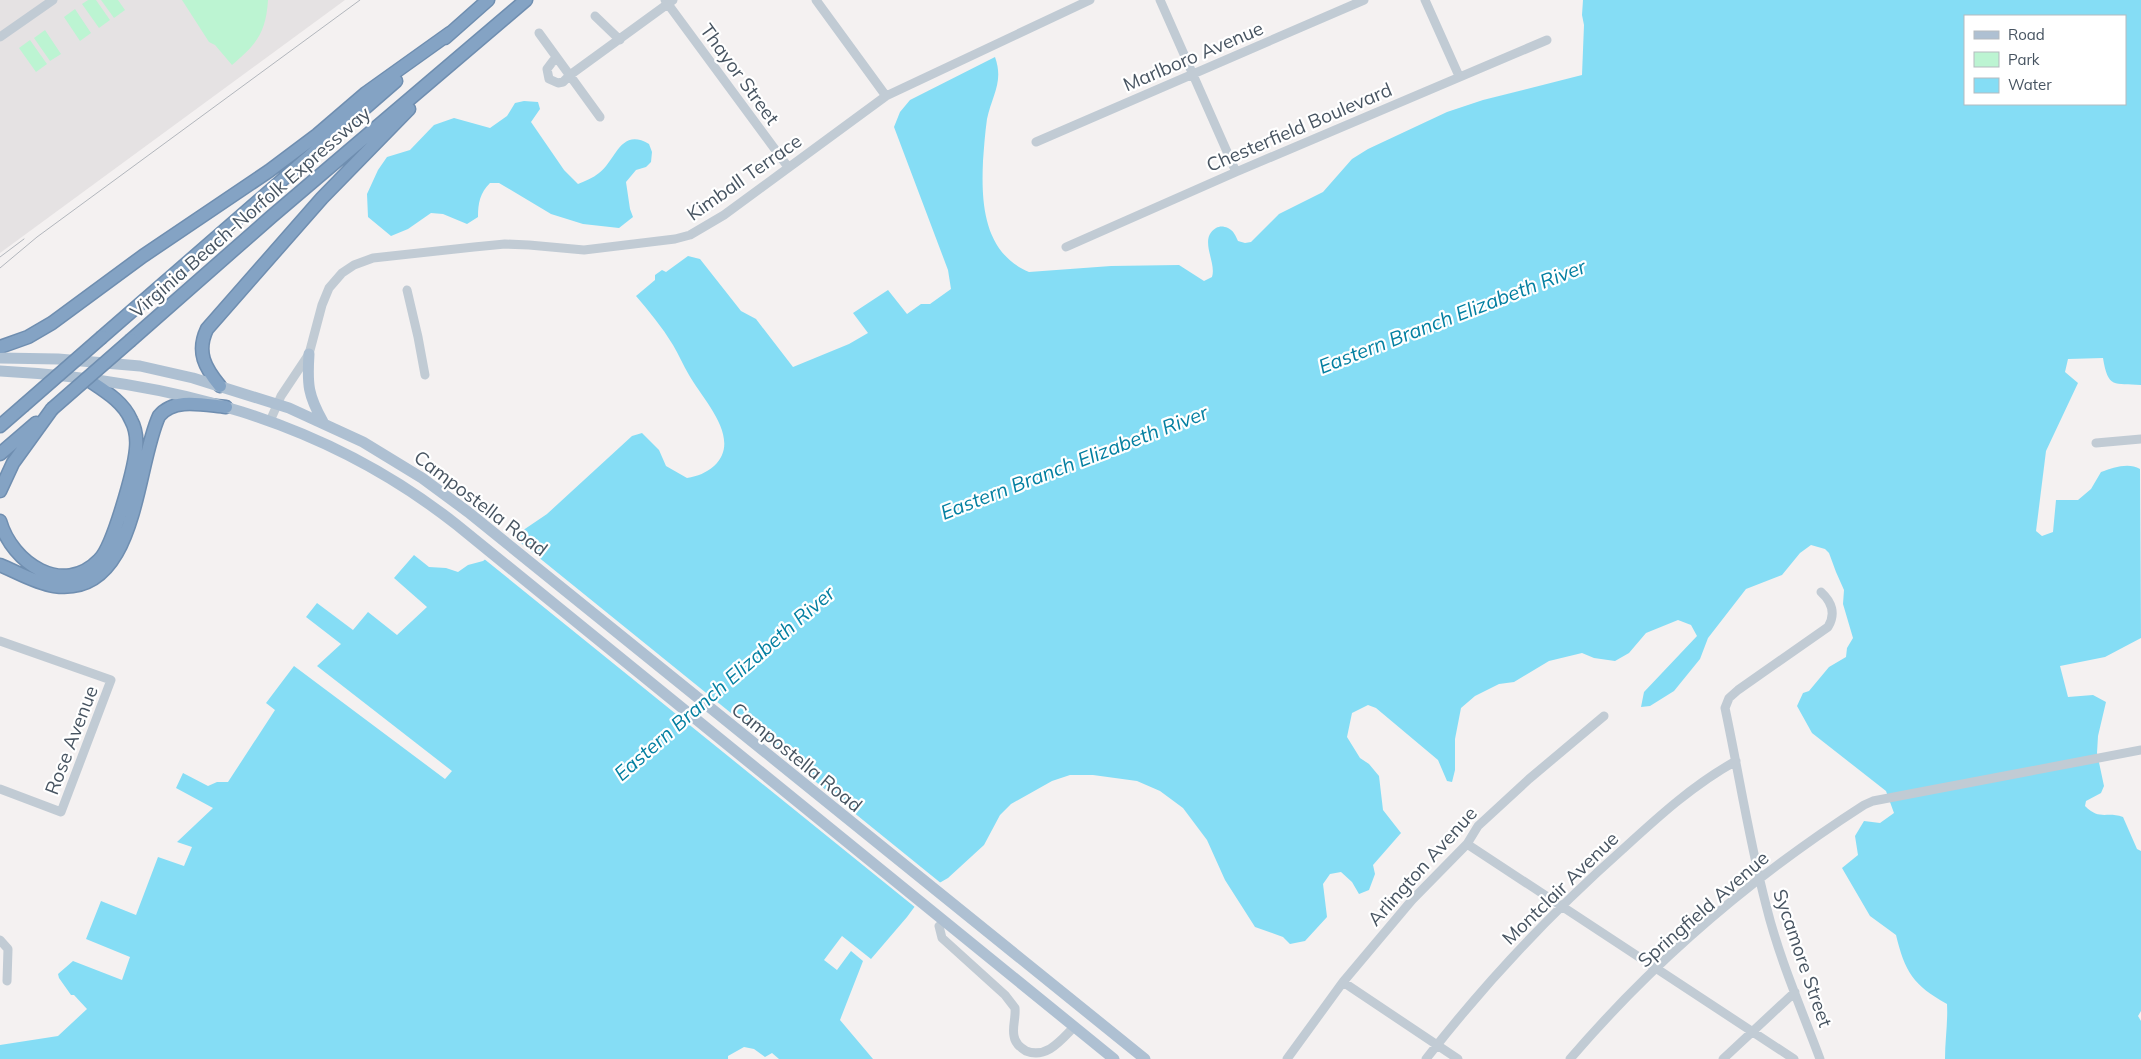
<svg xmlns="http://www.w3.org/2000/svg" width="2141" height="1059" viewBox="0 0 2141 1059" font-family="Mulish,sans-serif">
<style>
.education{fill:#e5e2e3}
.green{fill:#bcf4d2}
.water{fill:#85ddf5;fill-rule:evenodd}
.pier{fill:#f4f1f1}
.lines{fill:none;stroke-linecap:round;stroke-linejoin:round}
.highway-casing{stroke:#6f8eb0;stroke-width:15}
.minor{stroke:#c1cbd4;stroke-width:9}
.major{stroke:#aec0d2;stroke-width:11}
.highway{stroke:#84a3c4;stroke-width:12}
.tram{stroke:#b2b6bc;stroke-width:1}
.highway-bridge-casing{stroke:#6f8eb0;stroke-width:15;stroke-linecap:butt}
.highway-bridge{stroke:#84a3c4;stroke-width:12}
.labels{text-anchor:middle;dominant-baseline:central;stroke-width:4.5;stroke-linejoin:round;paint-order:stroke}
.street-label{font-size:19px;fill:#475461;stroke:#fff}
.water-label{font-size:20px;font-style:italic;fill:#037fa1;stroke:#fff}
</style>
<rect width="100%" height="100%" fill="#f4f1f1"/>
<path class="education" d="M0 0H345L0 253Z"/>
<path class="green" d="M88 0H96L110 20 99 28 82 4Z
M101 0H118L125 10 114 18Z
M182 0H268C266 33 256 45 232 65L215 45 209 42Z
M75 9 91 33 80 41 64 17Z
M45 30 61 54 50 61 34 38Z
M30 40 47 64 36 72 19 48Z"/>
<path class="water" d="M1583 0H2141V385C2114 383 2108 389 2103 358L2068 359 2065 372 2078 383 2046 451 2036 531 2042 536 2053 532 2056 500H2078L2091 489 2101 472C2113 468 2128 462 2140 469L2141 638 2105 657 2060 666 2068 697 2093 695 2106 702 2098 736 2097 753 2104 786 2101 793 2086 801 2085 806C2100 821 2106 811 2123 817L2137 849 2141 851V1011L2138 1016 2141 1021V1059H1945C1945 1040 1948 1023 1947 1004 1913 985 1905 972 1896 935L1870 916 1842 868 1858 855 1855 836 1864 821 1880 823 1894 813 1886 791 1812 733 1797 706 1803 693 1809 691 1829 667 1846 657 1847 648 1853 638 1843 604 1844 590 1836 572 1829 553 1825 549 1811 545 1800 553 1782 575 1746 589 1708 638 1700 659 1674 691 1650 706 1641 707 1644 692 1697 636 1691 625 1678 620 1646 633 1629 653 1615 661 1594 658 1582 653 1549 661 1514 682 1499 684 1475 696 1461 708 1455 739V770L1452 782 1447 781 1438 760 1376 708 1368 705 1352 713 1347 737 1360 758 1369 764 1379 776 1383 810 1401 833 1373 865 1375 874 1369 890 1359 894 1352 882 1341 872 1330 874 1323 884 1327 917 1305 941 1290 944 1283 937 1255 927 1225 880 1207 840 1183 808 1160 791 1137 781 1093 775H1070L1052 781 1011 804 1000 815 984 845 948 878 927 890 907 917 871 959 842 936 824 960 837 970 851 951 863 961 840 1020 873 1059H779L772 1053 765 1057 754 1049 744 1047 728 1056V1059H0V1045L58 1036 87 1009 74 995H71L59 978 58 974 73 961 122 980 130 957 86 939 101 901 136 915 158 857 184 866 192 847 177 842 213 808 176 788 183 773 208 786 217 782H228L275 710 266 703 294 666 445 779 452 771 317 666 341 644 306 617 317 603 353 630 368 612 397 635 427 607 394 578 414 555 429 567 446 568 458 572 468 565 483 561 516 535 547 514 632 436 642 433 659 450 666 466 687 478C698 476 706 473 714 466 743 439 703 400 689 375 683 365 679 355 673 345 662 327 649 311 636 296L655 280V275L662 270 666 272 688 256 700 259 741 311 756 319 793 367 849 344 868 333 853 313 888 290 907 314 921 304H930L951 289 948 270 894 127 900 112 910 100 995 57C1004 82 992 95 987 119 985 133 984 147 983 161 981 204 984 253 1029 272L1111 266 1179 265 1204 281 1212 277C1217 262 1198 239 1216 228 1220 226 1223 226 1228 228 1234 231 1235 235 1238 241L1245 243 1251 242 1279 214 1323 192 1352 159 1368 149 1447 112 1483 100 1582 75 1584 25 1582 15ZM1965 16H2125V104H1965Z
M524 101 538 102 540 109 531 122 564 170 578 184C585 181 593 178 599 173 616 161 620 127 649 144L652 152 651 162 646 167 636 170 626 182 630 209 633 217 619 228 583 224 551 214 499 183H490C480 193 478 203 478 217L467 224 443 214 431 213 408 229 391 236 368 217 367 194 378 170 387 157 410 150 434 125 454 118 490 128 507 116 515 103Z"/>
<path class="pier" d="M511 535 942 884 928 892 916 908 483 558Z"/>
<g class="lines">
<defs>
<path id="highway" d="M445 38 488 0
M102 337 396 81
M131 340 271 217 526 0
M0 347 28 337 52 323 143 256 269 171 317 135 366 93 450 33
M220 386C205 368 196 352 207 329L322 198 409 109
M0 426 23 406
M0 454 36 423
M0 491 13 463 52 409
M0 521C12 563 63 597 99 560 113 547 134 470 136 449 137 439 136 429 131 420 123 401 103 390 87 379
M0 565C17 572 35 583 54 586 138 598 135 468 159 416 174 397 204 405 226 407"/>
</defs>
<use href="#highway" class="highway-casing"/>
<path class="minor" d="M665 0 788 167
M816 0 886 96
M1160 0 1236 172
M1425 0 1459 76
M595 16 620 40
M539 33 600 117
M0 37 53 0
M558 60 553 61 547 69 549 79 558 83 563 82 570 75 673 0
M1036 142 1364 0
M1066 247 1236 172 1547 40
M407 290 418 337 425 375
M270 421 281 396 309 354 322 305 329 288 342 273 354 265 373 258 474 247 505 244 529 245 584 250 675 239 690 235 724 215 886 96 1090 0
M2096 443 2141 439
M0 641 111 680 61 812 0 789
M1467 844 1794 1059
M939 926 942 938 1005 995 1015 1008C1016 1018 1012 1027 1014 1036 1015 1043 1019 1047 1026 1051 1047 1059 1061 1040 1074 1027
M0 940 8 949 7 981
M1343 982 1458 1059
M1287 1059 1343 982 1412 900 1467 844 1478 826 1529 779 1604 716
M1426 1059C1485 983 1551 913 1623 849 1658 817 1694 784 1736 761
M1570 1059C1654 961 1755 875 1864 805L1873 801 2141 750
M1723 1059 1795 992
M1820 1059C1801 1008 1779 958 1766 905 1749 840 1739 774 1725 708L1729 698 1738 690 1828 627C1836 614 1832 602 1821 592"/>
<path class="major" d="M309 354C307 385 308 395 323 422
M0 358 58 359 140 366 193 378 289 408 363 442 422 478 468 512 1145 1059
M0 371C168 380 323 419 457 525L1114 1059"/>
<use href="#highway" class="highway"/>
<path class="tram" d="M0 257 24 239
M0 268 37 237 360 0"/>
<defs>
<path id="highway-bridge" d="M23 406 102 337
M52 409 131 340"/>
</defs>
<use href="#highway-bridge" class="highway-bridge-casing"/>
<use href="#highway-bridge" class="highway-bridge"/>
</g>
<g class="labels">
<g class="street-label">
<text transform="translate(1193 56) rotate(-23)">Marlboro Avenue</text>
<text transform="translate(740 74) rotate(54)">Thayor Street</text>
<text transform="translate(1299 127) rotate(-23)">Chesterfield Boulevard</text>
<text transform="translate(744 177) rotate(-35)">Kimball Terrace</text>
<text transform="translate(250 212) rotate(-41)">Virginia Beach-Norfolk Expressway</text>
<text transform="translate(481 503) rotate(37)">Campostella Road</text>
<text transform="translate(71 740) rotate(-69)">Rose Avenue</text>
<text transform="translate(797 757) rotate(39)">Campostella Road</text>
<text transform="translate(1422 866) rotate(-48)">Arlington Avenue</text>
<text transform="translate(1560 888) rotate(-44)">Montclair Avenue</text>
<text transform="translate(1703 909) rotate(-41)">Springfield Avenue</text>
<text transform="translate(1803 958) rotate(71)">Sycamore Street</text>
</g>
<g class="water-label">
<text transform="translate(1452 316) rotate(-21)">Eastern Branch Elizabeth River</text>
<text transform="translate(1074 462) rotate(-21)">Eastern Branch Elizabeth River</text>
<text transform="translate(724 683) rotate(-41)">Eastern Branch Elizabeth River</text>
</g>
</g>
<rect x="1964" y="15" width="162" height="90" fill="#ffffff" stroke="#b5bbc0"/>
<rect x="1974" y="31" width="25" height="8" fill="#aec0d2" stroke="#b5bbc0"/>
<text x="2008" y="40" font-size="15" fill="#475461">Road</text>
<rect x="1974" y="52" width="25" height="15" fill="#bcf4d2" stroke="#b5bbc0"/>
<text x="2008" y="65" font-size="15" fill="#475461">Park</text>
<rect x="1974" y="78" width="25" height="15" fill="#85ddf5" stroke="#b5bbc0"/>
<text x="2008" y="90" font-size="15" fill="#475461">Water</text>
</svg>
